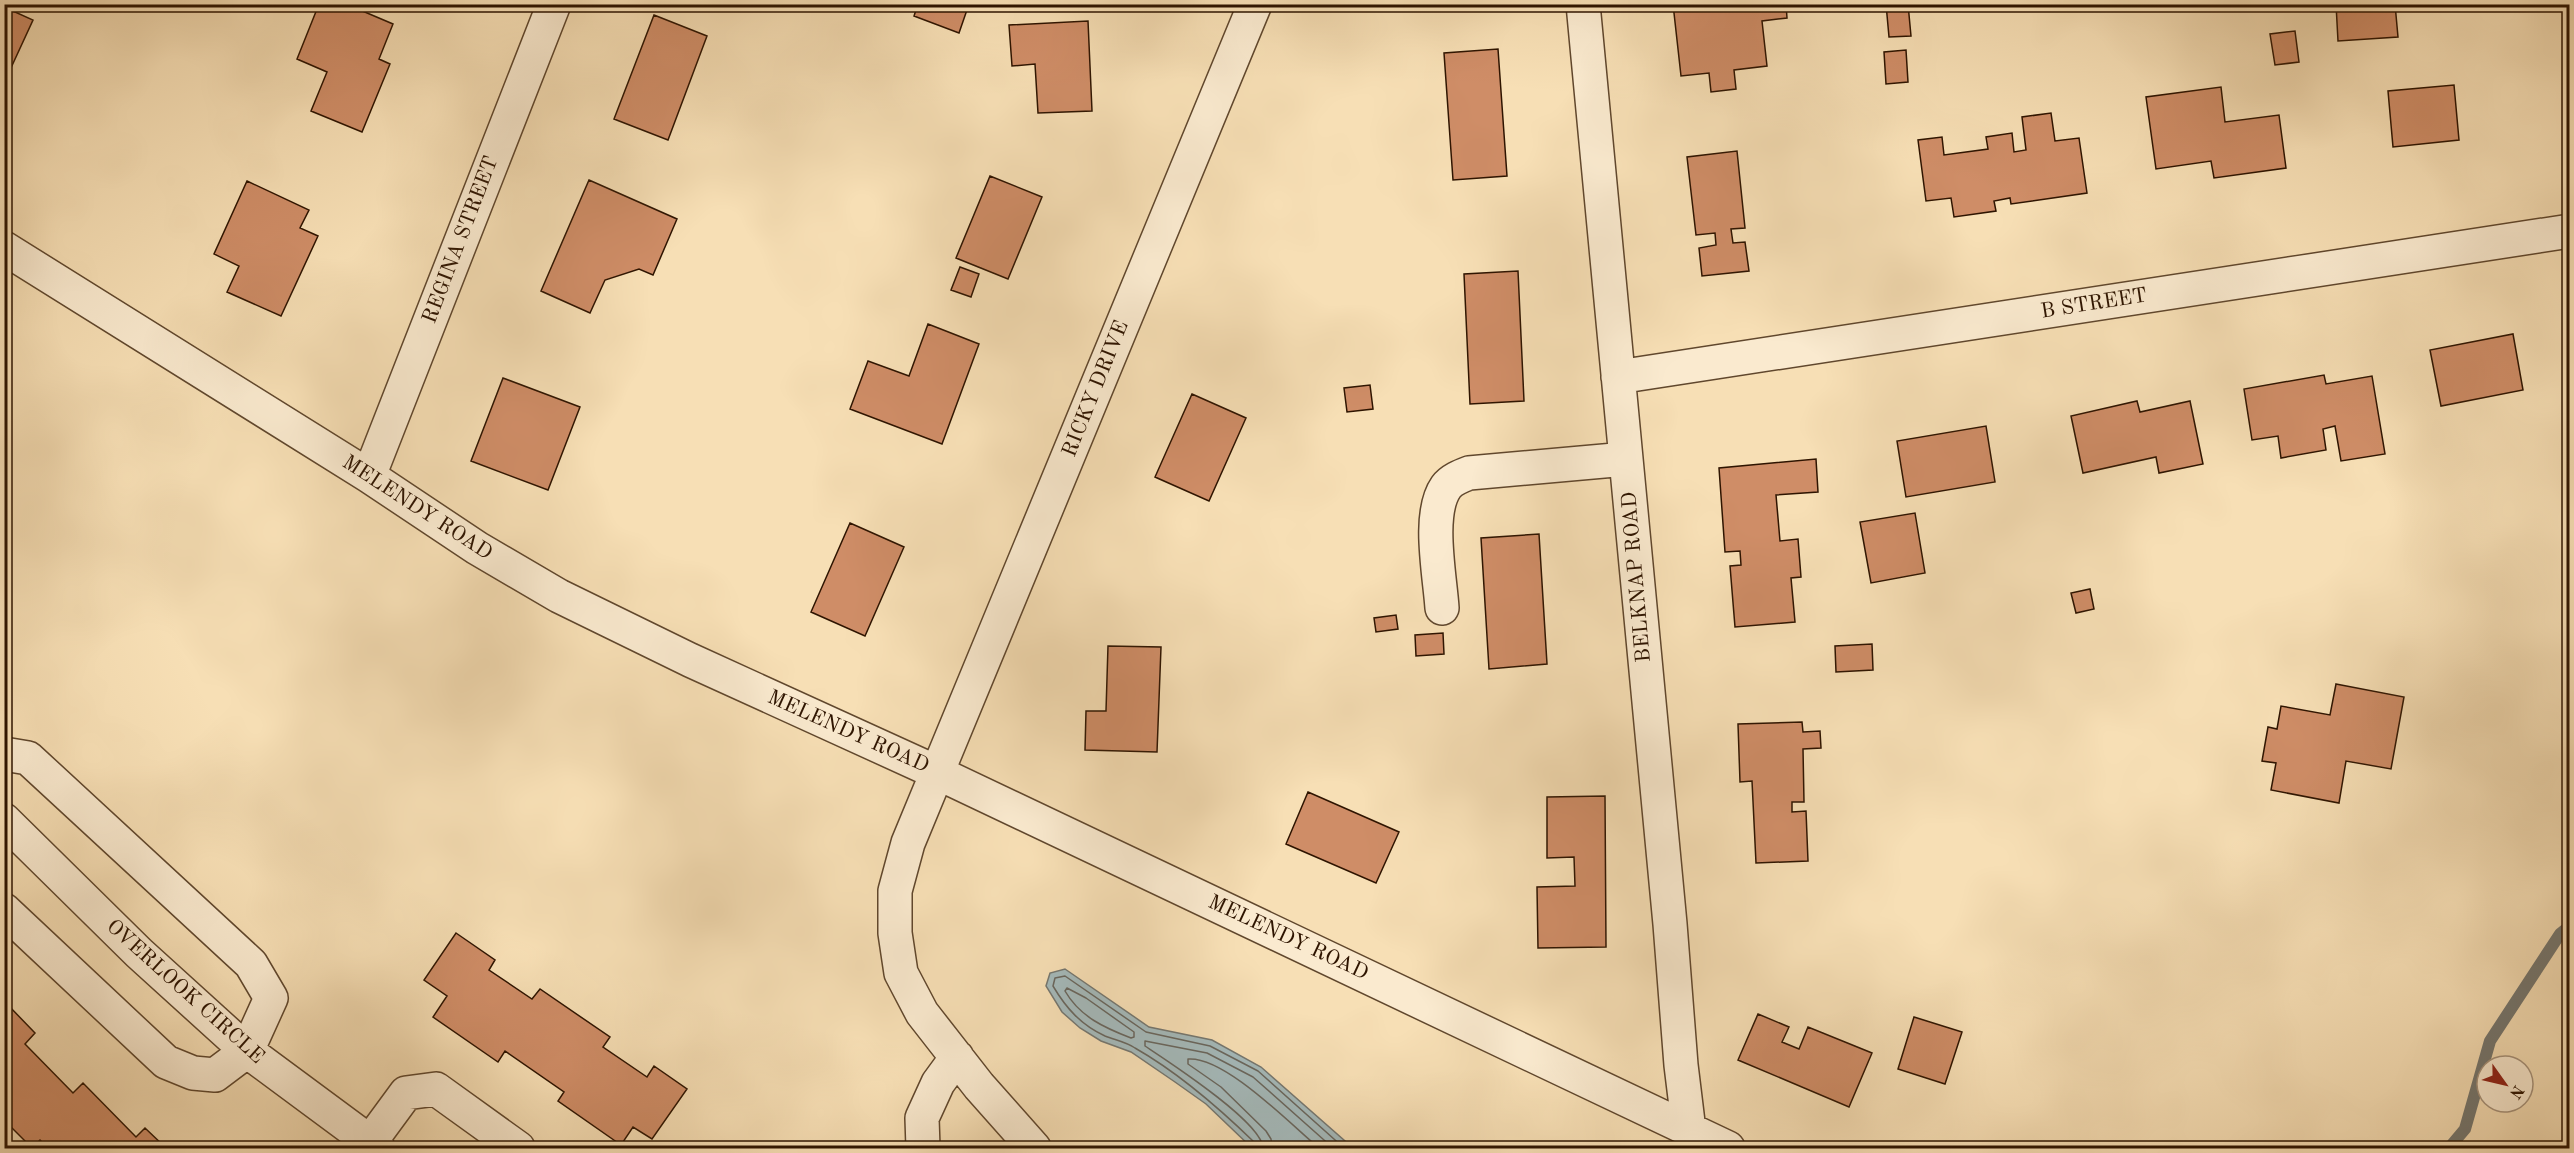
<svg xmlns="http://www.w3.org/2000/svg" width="2574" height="1153" viewBox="0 0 2574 1153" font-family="'Old Standard TT',serif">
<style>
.water{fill:#a4b9ba;stroke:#757770;stroke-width:1.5}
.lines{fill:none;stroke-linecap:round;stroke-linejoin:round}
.shore{stroke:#69665d;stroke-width:1.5}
.stream{stroke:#757770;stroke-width:12}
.building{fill:#cf8d67;stroke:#2e1400;stroke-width:1.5}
.minor-casing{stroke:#60472d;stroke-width:36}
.minor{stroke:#faeacf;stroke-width:33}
.labels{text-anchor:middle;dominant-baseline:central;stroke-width:6;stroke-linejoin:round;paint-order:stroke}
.street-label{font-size:21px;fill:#2e1400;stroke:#faeacf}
</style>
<rect width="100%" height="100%" fill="#f7dfb5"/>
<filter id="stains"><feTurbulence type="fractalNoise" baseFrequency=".00333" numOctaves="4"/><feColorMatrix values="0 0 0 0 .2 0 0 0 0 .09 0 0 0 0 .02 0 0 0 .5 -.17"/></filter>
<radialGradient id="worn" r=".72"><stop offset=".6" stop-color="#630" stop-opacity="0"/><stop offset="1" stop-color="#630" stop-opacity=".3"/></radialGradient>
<path class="water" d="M1065 969 1149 1027 1212 1040 1261 1067 1353 1148H1252L1206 1104 1175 1082 1131 1052 1101 1041 1080 1028 1062 1012 1046 986 1050 973Z"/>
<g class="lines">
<path class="shore" d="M1067 988 1086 998 1134 1032V1037L1131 1038C1105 1028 1080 1017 1065 991Z
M1256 1148 1254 1142C1217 1106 1179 1073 1135 1048 1126 1042 1115 1040 1105 1036 1081 1025 1066 1008 1053 986L1055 978 1065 976 1146 1032 1210 1046 1258 1071 1344 1148
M1263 1148C1262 1122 1169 1062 1145 1046V1041L1207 1053 1253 1077 1333 1148
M1272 1148 1271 1139 1266 1131 1221 1087 1188 1064V1059C1225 1056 1291 1125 1319 1148"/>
<path class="stream" d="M2449 1148 2465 1129 2490 1041 2560 934 2570 926"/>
</g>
<path class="building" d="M319 4H346L393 24 379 59 390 64 362 132 311 111 327 72 297 59Z
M918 4H969L959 33 914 16Z
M1673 4H1786L1787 18 1762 21 1767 66 1734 70 1736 89 1711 92 1709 73 1681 76Z
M1886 4H1908L1911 36 1889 37Z
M2336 4H2395L2398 37 2338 41Z
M4 7 33 20 4 83Z
M654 15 707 36 668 140 614 119Z
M1088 21 1092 111 1038 113 1035 64 1012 66 1009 25Z
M2295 31 2299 62 2275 65 2270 34Z
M1498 49 1507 176 1453 180 1444 53Z
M1906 50 1908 82 1886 84 1884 52Z
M2454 85 2459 140 2393 147 2388 91Z
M2221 87 2225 122 2279 115 2286 168 2214 178 2211 161 2156 169 2146 97Z
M2051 113 2055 141 2079 138 2087 193 2011 204 2010 198 1994 201 1996 211 1954 217 1951 198 1926 201 1918 140 1942 137 1944 155 1988 149 1986 137 2012 133 2014 152 2026 150 2022 117Z
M1737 151 1745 228 1731 229 1733 243 1745 242 1749 271 1702 276 1699 248 1716 245 1715 233 1696 235 1687 157Z
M990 176 1042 197 1008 279 956 258Z
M589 180 677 219 653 275 639 269 605 280 590 313 541 291Z
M247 181 309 210 300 228 318 236 281 316 227 292 239 266 214 254Z
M960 267 979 274 971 297 951 290Z
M1518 271 1524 401 1470 404 1464 274Z
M928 324 979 344 942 444 850 409 868 361 909 376Z
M2513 334 2523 390 2441 406 2430 350Z
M2324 375 2326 384 2372 376 2385 454 2341 461 2335 426 2323 429 2326 450 2281 458 2278 436 2252 440 2244 389Z
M503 378 580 407 548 490 471 461Z
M1370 385 1373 409 1347 412 1344 388Z
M1192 394 1246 418 1209 501 1155 477Z
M2137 401 2140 412 2190 401 2203 464 2159 473 2156 457 2083 473 2071 416Z
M1986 426 1995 482 1906 497 1897 441Z
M1816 459 1818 492 1776 495 1780 541 1798 539 1801 577 1791 578 1795 622 1735 627 1730 566 1741 565 1740 551 1725 552 1719 468Z
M1915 513 1925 573 1871 583 1860 522Z
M850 523 904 547 865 636 811 612Z
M1539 534 1547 664 1489 669 1481 538Z
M2090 589 2094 609 2076 613 2071 593Z
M1396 615 1398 629 1376 632 1374 618Z
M1443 633 1444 654 1416 656 1415 635Z
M1872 644 1873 670 1836 672 1835 646Z
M1108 646 1161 647 1157 752 1085 750 1086 711H1106Z
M2336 684 2404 697 2391 769 2346 761 2339 803 2271 790 2276 763 2262 761 2268 727 2277 729 2281 706 2330 715Z
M1802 722 1803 732 1820 731 1821 748 1803 749 1804 802H1792V812L1806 811 1808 861 1756 863 1752 781 1740 782 1738 724Z
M1308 792 1399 832 1376 883 1286 844Z
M1605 796 1606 947 1538 948 1537 887 1575 886 1574 857 1547 858V797Z
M456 933 495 960 489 970 532 999 540 989 610 1037 603 1047 647 1077 654 1066 687 1089 652 1139 633 1127 621 1145 558 1101 564 1092 505 1051 498 1062 433 1017 447 996 424 980Z
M7 1004 35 1033 25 1044 73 1093 83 1083 136 1137 145 1128 166 1148H48L40 1140 32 1148 4 1120V1006Z
M1758 1014 1789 1027 1782 1042 1799 1049 1808 1027 1872 1053 1849 1107 1738 1060Z
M1914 1017 1962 1032 1945 1084 1898 1069Z"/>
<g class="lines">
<defs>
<path id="minor" d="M1583 4 1670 924 1681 1065 1691 1147
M4 248 369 476 477 548 559 596 690 660 938 773 1728 1148
M1618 377 2570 231
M369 476 554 4
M1442 608C1440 576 1427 514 1446 487 1451 480 1461 476 1469 473L1626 459
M4 754 28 758 251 964 271 998 247 1051 215 1075 193 1073 166 1062 4 910
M4 820 139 953 247 1051 378 1148
M370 1142 406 1093 436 1089 518 1148
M923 1148 922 1118 938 1083 957 1057
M1034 1148 979 1086 922 1013 901 973 895 933V891L908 843 1255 4"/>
</defs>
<use href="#minor" class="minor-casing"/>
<use href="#minor" class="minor"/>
</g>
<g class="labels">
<g class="street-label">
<text transform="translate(461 240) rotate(-69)">REGINA STREET</text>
<text transform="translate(2094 304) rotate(-9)">B STREET</text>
<text transform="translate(1096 389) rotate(-68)">RICKY DRIVE</text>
<text transform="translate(417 508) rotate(33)">MELENDY ROAD</text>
<text transform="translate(1637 577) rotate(-95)">BELKNAP ROAD</text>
<text transform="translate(848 732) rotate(24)">MELENDY ROAD</text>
<text transform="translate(1288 938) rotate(25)">MELENDY ROAD</text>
<text transform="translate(185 992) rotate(42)">OVERLOOK CIRCLE</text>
</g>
</g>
<rect width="2574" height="1153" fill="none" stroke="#f7dfb5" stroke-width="24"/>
<rect x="6" y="6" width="2562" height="1141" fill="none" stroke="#2e1400" stroke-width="3"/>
<rect x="12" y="12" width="2550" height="1129" fill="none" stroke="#2e1400" stroke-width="1.5"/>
<g transform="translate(2505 1084) rotate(124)"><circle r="28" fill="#faeacf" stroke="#a8947c" stroke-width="1.5"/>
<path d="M0-4.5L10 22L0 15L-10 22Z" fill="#8f2418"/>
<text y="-9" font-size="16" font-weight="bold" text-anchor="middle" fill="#2e1400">N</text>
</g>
<rect width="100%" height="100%" filter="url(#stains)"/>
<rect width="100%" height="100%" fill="url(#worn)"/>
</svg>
